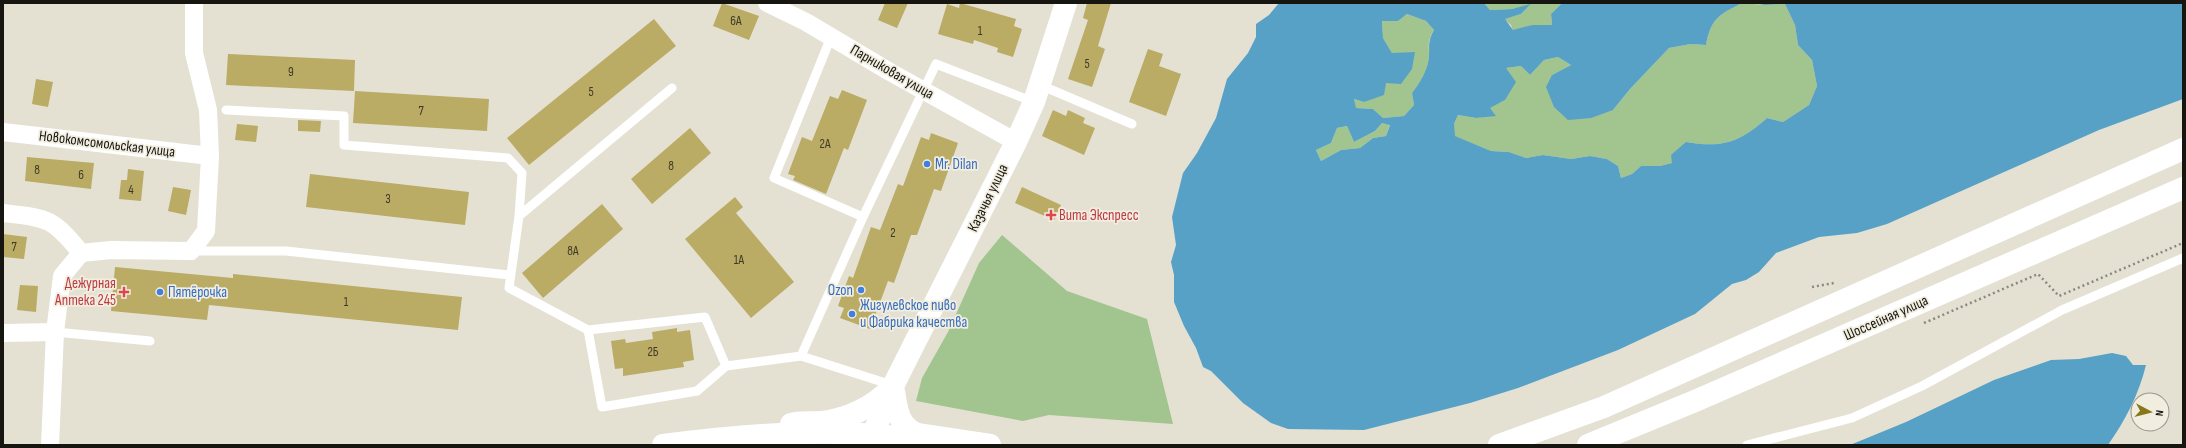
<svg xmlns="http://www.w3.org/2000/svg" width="2186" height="448" viewBox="0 0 2186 448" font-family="'Sofia Sans Condensed',sans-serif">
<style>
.green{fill:#a2c48f}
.water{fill:#57a1c6;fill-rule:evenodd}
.building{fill:#baab65}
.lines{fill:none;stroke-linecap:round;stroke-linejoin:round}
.path{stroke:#8b897f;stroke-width:2.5;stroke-dasharray:2 3;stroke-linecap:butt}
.service{stroke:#fff;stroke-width:9}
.minor{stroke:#fff;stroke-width:18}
.tertiary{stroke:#fff;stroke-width:22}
.secondary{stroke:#fff;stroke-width:22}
.primary{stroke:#fff;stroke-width:22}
.shop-dot{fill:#3f7fe0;stroke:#f1eee0;stroke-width:1.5}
.health-dot{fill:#e0444e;stroke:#f1eee0;stroke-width:1.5}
.labels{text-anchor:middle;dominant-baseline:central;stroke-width:3.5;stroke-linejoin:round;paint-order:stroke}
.number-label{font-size:13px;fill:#3f3a25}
.street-label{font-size:15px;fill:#161510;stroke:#f1eee0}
.shop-label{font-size:15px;fill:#366cbe;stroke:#f1eee0;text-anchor:start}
.health-label{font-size:15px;fill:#be3a42;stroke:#f1eee0;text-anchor:start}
</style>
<rect width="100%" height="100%" fill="#e4e1d3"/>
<path class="green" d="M1484 3H1562L1551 14 1552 25H1532L1513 31 1511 25 1504 19 1521 14 1530 5 1512 9 1490 10Z
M1742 3 1765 5 1785 4 1795 25 1798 45 1812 60 1817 86 1809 105 1783 122 1767 118C1739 143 1722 148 1686 142L1672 163 1660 166H1641L1632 174 1621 178 1618 166 1607 159 1590 156 1571 159 1543 155 1526 158 1509 152 1491 151 1454 136V124L1458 115 1476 118 1495 115 1489 108 1505 100 1506 68 1521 66 1530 75 1544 60 1558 57 1571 65 1552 75 1613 110 1630 89 1669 48 1691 44 1706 45C1711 18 1719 15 1742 3Z
M1407 14 1426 21 1434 30C1425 43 1431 49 1428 63 1425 74 1419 84 1412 93L1414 105 1404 116 1383 118 1373 109 1355 108 1354 99 1364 102 1386 83 1392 53 1383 38 1382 21H1398Z
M1382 123 1390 124 1386 136 1373 138 1360 148 1341 150 1321 161 1316 150 1331 143 1337 128 1347 126 1354 142 1375 131Z
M1002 235 1067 291 1147 319 1173 424 1049 415 1023 421 916 401 922 378 948 332 979 263Z"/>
<path class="water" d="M1279 3H1484L1490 10 1512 9 1531 4 1521 14 1505 19 1513 30 1532 25H1552L1551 14 1562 3H1742C1719 15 1711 18 1706 45L1691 44 1669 48 1630 89 1613 110 1591 118 1568 120 1554 107 1546 87 1552 75 1571 65 1558 57 1544 60 1530 75 1521 66 1506 68 1516 82 1505 100 1490 108 1496 116 1476 118 1458 115 1454 124 1455 136 1491 151 1509 152 1526 158 1543 155 1571 159 1590 156 1607 159 1618 166 1621 178 1632 174 1641 166H1660L1672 163 1671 155 1686 142C1722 148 1739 143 1767 118L1783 122 1809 105 1817 86 1812 60 1798 45 1795 25 1785 4 1765 5 1751 3H2183V99L2099 130 1887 224 1857 233 1819 237 1776 253 1759 272 1746 280 1732 284 1695 314 1618 350 1518 388 1470 403 1364 430 1288 429 1271 423 1243 403 1211 371 1203 367 1196 348 1184 326 1174 302V275L1171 262 1176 245 1172 217 1183 173 1197 153 1216 118 1227 79 1248 53 1256 37V24L1269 15ZM1407 14 1426 21 1434 30C1426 43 1431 49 1428 63 1425 74 1419 84 1412 93L1414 105 1404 116 1383 118 1373 109 1356 108 1354 99 1364 102 1384 95 1386 83 1401 84 1412 69 1415 52 1392 53 1383 38 1382 21H1398ZM1382 123 1390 125 1386 136 1373 138 1360 148 1341 150 1321 161 1316 150 1331 143 1337 128 1347 126 1354 142 1375 131Z
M2112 353 2126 356 2133 365H2146C2139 394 2125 421 2108 445H1850L1906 422 1994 380 2051 360 2079 359Z"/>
<path class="building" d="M722 3 759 16 749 40 713 26Z
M885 3H908L897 28 878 20Z
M960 3 1016 19 1014 26 1022 29 1013 57 997 52 998 48 974 40 973 44 938 34 947 4 959 8Z
M1087 3H1111L1098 46 1105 49 1092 87 1068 79 1088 20 1083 18Z
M654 19 676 46 529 165 507 138Z
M1148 49 1163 54 1159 66 1181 74 1166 116 1129 102Z
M228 54 355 60 354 91 226 85Z
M36 79 53 82 48 107 32 104Z
M842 90 867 100 848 150 844 148 826 194 793 180 795 176 788 174 802 137 812 141 830 96 838 99Z
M355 91 489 99 487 131 353 123Z
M1053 110 1066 116 1068 110 1085 118 1083 123 1095 128 1084 155 1042 136Z
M298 120 321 121 320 132 298 131Z
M237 124 258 126 256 142 235 140Z
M690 128 711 153 652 204 631 179Z
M931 133 958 143 941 191 934 189 917 235H911L894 283 888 281 870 329 840 318 844 308 838 306 849 276 853 278 871 227 880 230 898 184 903 186 921 137 929 140Z
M27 157 94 163 91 189 25 181Z
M128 169 144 171 141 201 119 199 121 180H127Z
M310 174 469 192 465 225 306 207Z
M173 187 191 190 186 215 168 211Z
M1022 187 1061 205 1054 220 1015 203Z
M735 197 743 207 736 213 794 282 751 318 685 239Z
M602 204 623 229 543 298 522 273Z
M3 234 27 237 24 259 3 257Z
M115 267 233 278V274L462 297 458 330 209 305 207 320 111 311Z
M20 285 38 286 36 312 17 310Z
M677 328V332L690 330 694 360 683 362 684 367 623 376V368L615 369 611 341 625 339 626 343 653 339 652 332Z"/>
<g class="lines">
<path class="path" d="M1812 287 1834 283
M1924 323 2038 274 2059 296 2183 243"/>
<path class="service" d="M831 37 774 178 863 217
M1040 85 1132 124
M226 110 344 116V145L508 158 522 173 519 216 509 288 588 330
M519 216 672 88
M191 251H286L510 275
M55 332 150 341
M726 366 705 317 588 330 602 407 697 391 726 366 801 356
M892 385 801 356 863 217 936 64 1034 102
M1747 445 1852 418 1922 386 2062 310 2183 258"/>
<path class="minor" d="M767 3 806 22 890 72 1016 142
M3 132 210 156
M3 213C47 218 52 217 81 253
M3 333 55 332
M50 445 55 332 62 276 81 253 111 250 191 251 206 231 210 156 208 110 194 53V3"/>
<path class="tertiary" d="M893 386C897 406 896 425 917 434L990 445
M791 424C801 421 812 423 822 422 848 419 873 407 891 388
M873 434 893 386 1016 142 1034 102 1066 3"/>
<path class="secondary" d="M663 445C710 439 757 434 805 433 861 431 918 439 974 445"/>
<path class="primary" d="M1499 445 1604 407 2183 149
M1588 445 1695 401 2183 188"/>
</g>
<g class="shop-dot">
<circle cx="927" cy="164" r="4"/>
<circle cx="861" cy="290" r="4"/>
<circle cx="160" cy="292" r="4"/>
<circle cx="852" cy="314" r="4"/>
</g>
<g class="health-dot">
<path d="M1049 209h4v4h4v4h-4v4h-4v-4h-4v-4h4z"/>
<path d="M122 286h4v4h4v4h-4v4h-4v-4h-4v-4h4z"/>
</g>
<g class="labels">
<g class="number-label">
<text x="736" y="21">6А</text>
<text x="980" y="31">1</text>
<text x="1087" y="64">5</text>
<text x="291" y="72">9</text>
<text x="591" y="92">5</text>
<text x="421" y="111">7</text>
<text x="825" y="144">2А</text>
<text x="671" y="166">8</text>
<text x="37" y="170">8</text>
<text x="81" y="175">6</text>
<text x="131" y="190">4</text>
<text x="388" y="199">3</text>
<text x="893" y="233">2</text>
<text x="14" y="247">7</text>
<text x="573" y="251">8А</text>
<text x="739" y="260">1А</text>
<text x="346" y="302">1</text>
<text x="653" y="352">2Б</text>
</g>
<g class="street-label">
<text transform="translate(892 72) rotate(30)">Парниковая улица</text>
<text transform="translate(107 144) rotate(7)">Новокомсомольская улица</text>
<text transform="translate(988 198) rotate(-64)">Казачья улица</text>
<text transform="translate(1886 318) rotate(-24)">Шоссейная улица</text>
</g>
<g class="shop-label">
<text x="935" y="164">Mr. Dilan</text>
<text x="853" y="290" text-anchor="end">Ozon</text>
<text x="168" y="292">Пятёрочка</text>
<text x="860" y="305">Жигулевское пиво<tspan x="860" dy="17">и Фабрика качества</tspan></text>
</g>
<g class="health-label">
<text x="1059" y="215">Вита Экспресс</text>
<text x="116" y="283" text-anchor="end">Дежурная<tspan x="116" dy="17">Аптека 245</tspan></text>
</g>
</g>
<rect width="2186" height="448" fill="none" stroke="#161510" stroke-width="8"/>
<g transform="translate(2150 412) rotate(97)"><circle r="19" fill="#f1eee0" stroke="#99978d"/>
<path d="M0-3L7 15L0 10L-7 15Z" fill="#89771b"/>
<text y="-6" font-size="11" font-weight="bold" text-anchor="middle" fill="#161510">N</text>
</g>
</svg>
